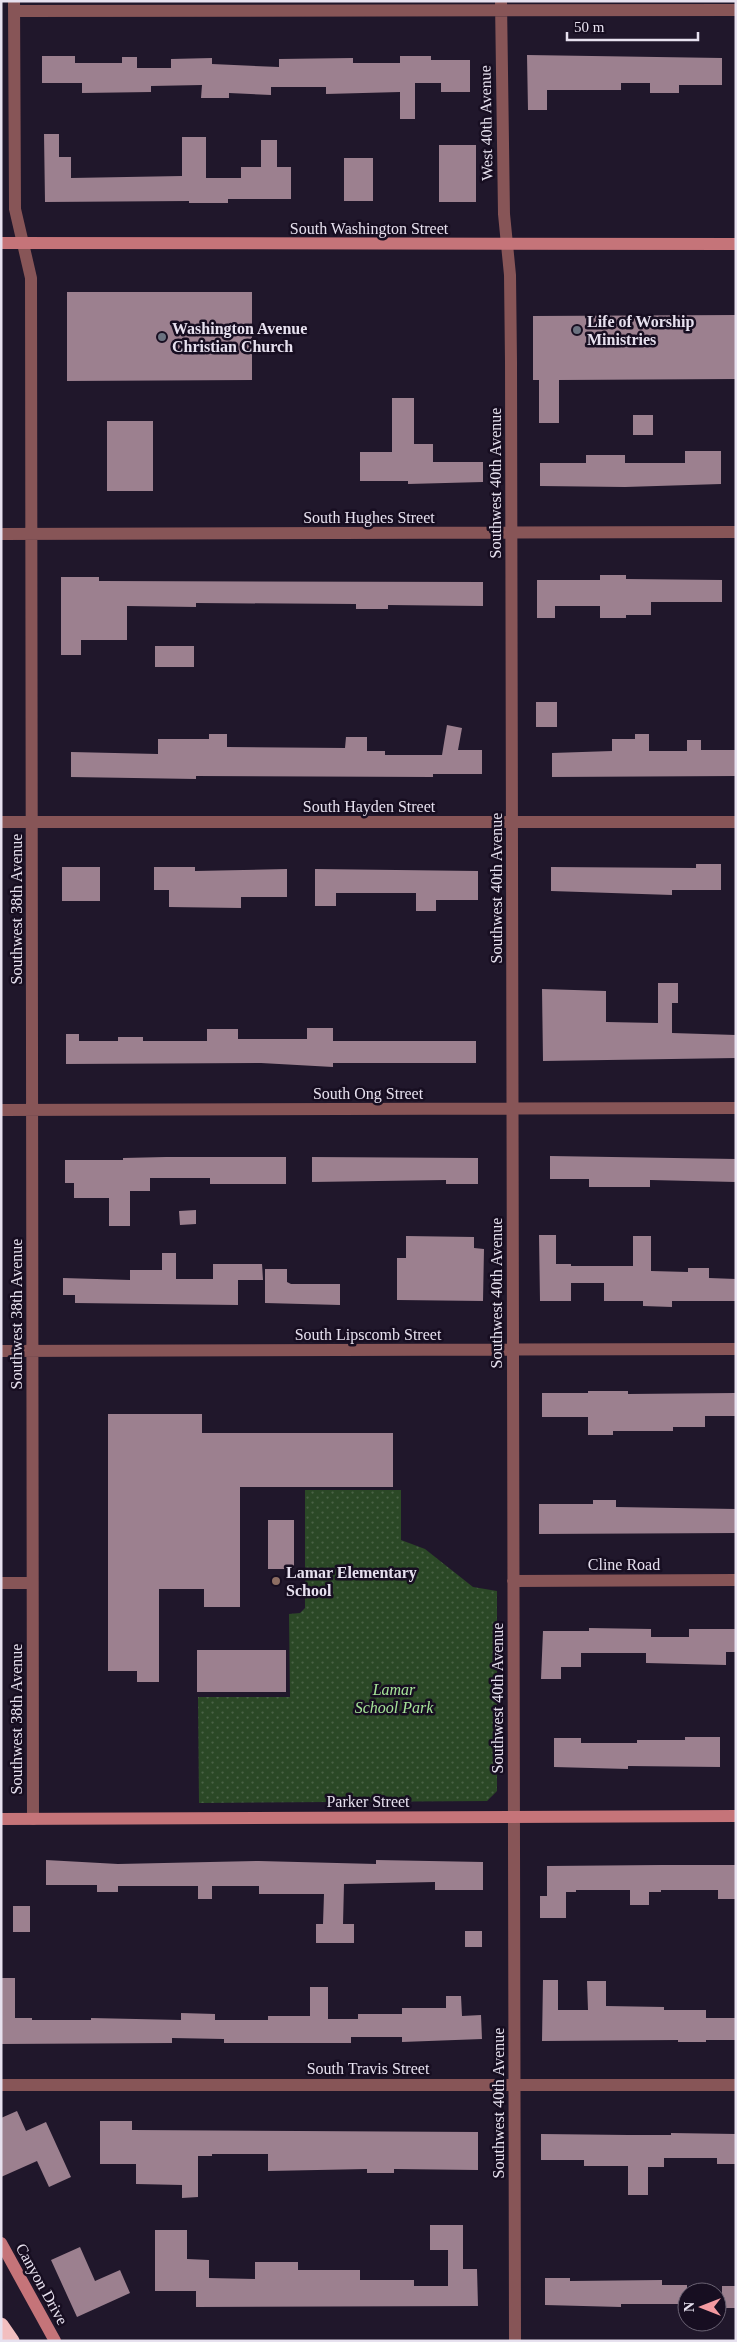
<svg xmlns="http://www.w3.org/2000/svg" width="737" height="2342" viewBox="0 0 737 2342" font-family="'Times New Roman',serif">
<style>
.green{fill:url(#green-dots)}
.building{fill:#9c808f}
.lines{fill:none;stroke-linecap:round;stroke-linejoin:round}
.street{stroke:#875557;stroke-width:12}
.secondary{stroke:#c57479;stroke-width:12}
.highway{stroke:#f2bebf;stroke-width:15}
.worship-dot{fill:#6b7280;stroke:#170e21;stroke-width:2}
.education-dot{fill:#8d6e63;stroke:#170e21;stroke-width:2}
.labels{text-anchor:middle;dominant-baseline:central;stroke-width:5;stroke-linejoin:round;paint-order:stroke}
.street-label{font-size:16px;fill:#e7e1ef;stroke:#170e21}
.poi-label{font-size:16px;font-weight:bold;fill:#e7e1ef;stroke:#170e21;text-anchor:start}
.park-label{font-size:16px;font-style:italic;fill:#a5e398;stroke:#170e21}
</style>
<defs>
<pattern id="green-dots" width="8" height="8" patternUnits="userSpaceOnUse" patternTransform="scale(1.25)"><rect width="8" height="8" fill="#2b4826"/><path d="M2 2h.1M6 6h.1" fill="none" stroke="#4a6246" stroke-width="1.8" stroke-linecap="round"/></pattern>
</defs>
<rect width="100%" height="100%" fill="#20172b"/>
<path class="green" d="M305 1490H401V1540L425 1549 473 1587 497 1591V1791L487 1801 199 1803 198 1697H290L289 1614 300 1613 305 1608Z"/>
<path class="building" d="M527 55 722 58V85H679V93H650V83H621V90H547V110H528Z
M42 56H75V63H122V57H137V68H171V59L212 58V64L279 67V59L353 58V63H400V56H431V60H470V92H441V83H415V119H400V92L326 94V87H271V95L229 93V98H201L202 85 151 86V92L82 93V83H42Z
M44 134H59V157H71V178L182 176V137H206V178H241V167H261V140H277V167H291V199H228V203H189V201L45 202Z
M439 145H476V202H439Z
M344 158H373V201H344Z
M67 292H252V380L67 381Z
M736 315V379L559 380V423H539V380H533V316Z
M392 398H414V444H433V462H483V482L408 484V481H360V452H392Z
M633 415H653V435H633Z
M107 421H153V491H107Z
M685 451H721V484L625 487 540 486V463H586V455H625V463H685Z
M600 575H626V579L722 580V602H651V615H626V618H600V606H555V618H537V580H600Z
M61 577H99V581L483 582V606L388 605V609H356V604L196 603V607L127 606V640H81V655H61Z
M155 646H194V667H155Z
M536 702H557V727H536Z
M447 725 462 728 458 750H482V774H433V777L196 776V779L71 777V752L158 754V739H209V734H227V747L345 748 346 737H367V751H385V755H442Z
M635 734H649V751H687V740H701V750H736V776L552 777V753L612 751V739H635Z
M696 864H721V890H672V895L551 891V867L696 868Z
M62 867H100V901H62Z
M154 867H195V871L287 869V897H241V908L169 907V890H154Z
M315 869 478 871V900H436V911H416V893H336V906H315Z
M658 983H678V1003H672V1033L736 1035V1058L543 1061 542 989 606 991V1022L658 1023Z
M307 1028H333V1041H476V1063H333V1067L261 1063 66 1064V1034H79V1041H118V1037H143V1041H207V1029H238V1039H307Z
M550 1156 736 1159V1182L650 1180V1187H589V1179H550Z
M166 1157H286V1184H210V1178H150V1191H130V1226H109V1198H74V1183H65V1160H123V1158Z
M312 1157 478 1158V1184H446V1180L312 1182Z
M196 1210V1224L180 1225 179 1211Z
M539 1235H556V1264H571V1266H633V1236H651V1271L688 1272V1268H709V1278L736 1279V1301H672V1307L643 1306V1301H604V1283H571V1301H540Z
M406 1236 474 1237V1248L484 1249 483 1301 397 1300V1258H406Z
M162 1253H176V1279H213V1264H262L263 1280H238V1305L75 1303V1295H63V1278L130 1280V1270H162Z
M265 1269H287V1282L291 1284H340V1305L265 1303Z
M588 1391H628V1394L736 1393V1416H705V1427H673V1431H613V1435H588V1417H542V1393H588Z
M108 1414H202V1433H393V1487H240V1607H204V1589H159V1682H137V1671H108Z
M593 1500H616V1507L736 1509V1533L539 1534V1504H593Z
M268 1520H294V1569H268Z
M589 1628 651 1629V1637H689V1629H736V1652H726V1665L646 1663V1653H581V1667H561V1679H541L543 1631H589Z
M197 1650H286V1692H197Z
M685 1737H720V1767L628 1766V1769L554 1767V1738H581V1743H637V1740H685Z
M46 1860 118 1864 259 1861 376 1864V1860L483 1862V1890H435V1882L344 1884 343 1924H354V1943H316V1924H323L324 1894H259V1886H212V1899H198V1886H118V1892H97V1885H46Z
M661 1865H736V1899H718V1890H661V1892H649V1905H630V1890H576V1892H566V1918H540V1896H547V1866Z
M13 1906H30V1932H13Z
M465 1931H482V1947H465Z
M1 1978H15V2018H32V2020H91V2018L181 2020V2013L215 2014V2020H268V2016H310V1987H328V2019H358V2014H402V2008H446V1996H461L462 2016 481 2015 482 2039 402 2042V2037H351V2043H224V2039L172 2038V2043L1 2044Z
M543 1980H558V2010H588L587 1981H606V2006L664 2007V2010H706V2018H736V2040H706V2042H678V2040L542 2041Z
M17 2111 26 2131 46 2122 71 2177 49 2187 37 2161 1 2177V2118Z
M100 2121H132V2130L478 2132V2170L394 2169V2173H367V2169L268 2171V2154H212V2156H198V2197L182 2198V2185L136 2184V2164H100Z
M671 2133 736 2134V2164H717V2158H664V2167H648V2195H628V2166H584V2160H541V2134L628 2135H671Z
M430 2225H463V2269H477L478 2306 196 2307V2291H155V2230H187V2259L209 2260V2278L255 2279V2262H298V2270H360V2280H414V2286H448V2250H430Z
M80 2247 95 2281 120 2270 130 2293 77 2317 51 2260Z
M545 2278H570V2281L662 2280V2285H687V2304H621V2307L545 2305Z
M722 2286H736V2308H722Z"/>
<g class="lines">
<path class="street" d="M14 1 15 209 31 278 33 1819
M501 1 504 214 510 275 511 362 515 2341
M14 11 736 10
M1 534 736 532
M1 822H736
M1 1110 736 1108
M1 1351 736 1349
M513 1581 736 1580
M1 1583H32
M1 2085H736"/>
<path class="secondary" d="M1 243 736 244
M1 1819 736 1816
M1 2243 55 2341"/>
<path class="highway" d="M1 2325 12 2341"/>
</g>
<g class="worship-dot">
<circle cx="577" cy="330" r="5"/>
<circle cx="162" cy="337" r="5"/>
</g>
<circle class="education-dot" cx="276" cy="1581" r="5"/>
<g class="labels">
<g class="street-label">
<text transform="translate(486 123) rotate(-91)">West 40th Avenue</text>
<text x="369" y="228">South Washington Street</text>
<text transform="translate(495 483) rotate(-90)">Southwest 40th Avenue</text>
<text x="369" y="517">South Hughes Street</text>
<text x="369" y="806">South Hayden Street</text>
<text transform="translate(496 888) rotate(-90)">Southwest 40th Avenue</text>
<text transform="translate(16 909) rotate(-90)">Southwest 38th Avenue</text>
<text x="368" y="1093">South Ong Street</text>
<text transform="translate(496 1293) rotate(-90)">Southwest 40th Avenue</text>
<text transform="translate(16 1314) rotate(-90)">Southwest 38th Avenue</text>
<text x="368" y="1334">South Lipscomb Street</text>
<text x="624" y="1564">Cline Road</text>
<text transform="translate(497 1698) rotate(-90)">Southwest 40th Avenue</text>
<text transform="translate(16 1719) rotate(-90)">Southwest 38th Avenue</text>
<text x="368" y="1801">Parker Street</text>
<text x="368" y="2068">South Travis Street</text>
<text transform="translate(498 2103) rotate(-90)">Southwest 40th Avenue</text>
<text transform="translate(42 2284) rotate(61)">Canyon Drive</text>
</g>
<g class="poi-label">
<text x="587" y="321">Life of Worship<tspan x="587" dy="18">Ministries</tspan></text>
<text x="172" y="328">Washington Avenue<tspan x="172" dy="18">Christian Church</tspan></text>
<text x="286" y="1572">Lamar Elementary<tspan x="286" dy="18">School</tspan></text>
</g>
<g class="park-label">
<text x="394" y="1689">Lamar<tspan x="394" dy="18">School Park</tspan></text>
</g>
</g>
<rect width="737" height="2342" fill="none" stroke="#e7e1ef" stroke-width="5"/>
<g transform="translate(702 2307) rotate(270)"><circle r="24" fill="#170e21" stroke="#6a6273"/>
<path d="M0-4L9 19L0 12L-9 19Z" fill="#f49aa1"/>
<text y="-8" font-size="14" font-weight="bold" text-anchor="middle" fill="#e7e1ef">N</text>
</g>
<path d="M567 32v8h131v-8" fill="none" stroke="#e7e1ef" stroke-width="2.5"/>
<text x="574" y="32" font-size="15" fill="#e7e1ef" stroke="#170e21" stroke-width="4" paint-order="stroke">50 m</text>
</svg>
